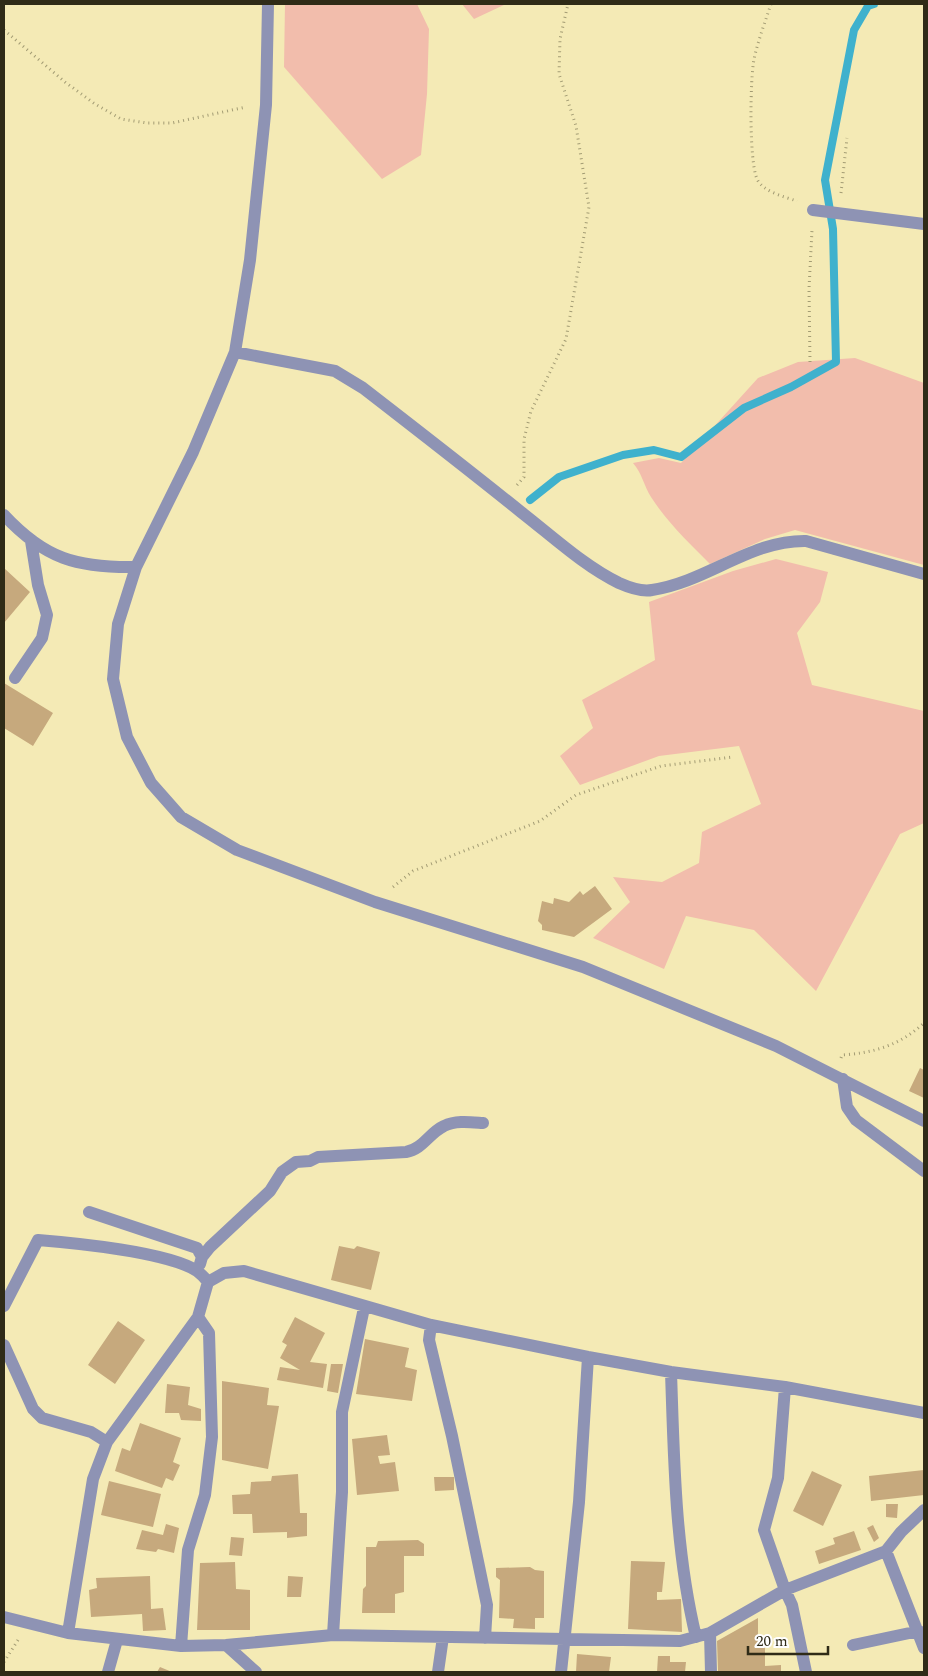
<svg xmlns="http://www.w3.org/2000/svg" width="928" height="1676" viewBox="0 0 928 1676" font-family="Spectral,serif">
<style>
.green{fill:#f2bdac}
.lines{fill:none;stroke-linecap:round;stroke-linejoin:round}
.stream{stroke:#3fb1cd;stroke-width:8}
.building{fill:#c6a97d}
.path{stroke:#a39c74;stroke-width:3;stroke-dasharray:1 4;stroke-linecap:butt}
.minor{stroke:#8e93b4;stroke-width:12}
</style>
<rect width="100%" height="100%" fill="#f4eab5"/>
<path class="green" d="M285 4H417L429 29 427 94 421 155 382 179 284 67Z
M462 4H506L474 19Z
M855 358 924 383V565L795 530 765 539 710 564C689 543 667 522 651 497 644 486 642 473 633 463L659 458 681 463 758 378 798 362Z
M776 559 828 572 820 602 797 633 812 685 924 711V823L900 834 816 991 754 930 686 916 664 969 593 938 630 902 613 877 662 882 699 863 702 832 761 804 739 746 659 756 580 785 560 756 593 728 582 700 655 660 649 602 733 571Z"/>
<g class="lines">
<path class="stream" d="M530 500 559 477 623 455 654 450 681 457 744 408 791 387 836 362 833 229 825 180 854 30 868 6 874 4"/>
</g>
<path class="building" d="M4 568 30 592 4 623Z
M4 683 53 713 33 746 4 728Z
M595 886 612 909 574 937 542 930V925L538 921 542 901 553 904 554 898 569 902 580 891 583 895Z
M920 1068 924 1070V1098L909 1091Z
M339 1246 354 1249 357 1246 380 1252 371 1290 331 1280Z
M295 1317 325 1333 310 1362 327 1364 323 1388 277 1380 280 1367 300 1370 280 1358 287 1345 282 1342Z
M118 1321 145 1340 115 1384 88 1365Z
M365 1339 409 1348 405 1367 417 1370 412 1401 356 1394Z
M331 1364H343L338 1393 327 1391Z
M222 1381 269 1388 267 1405 279 1406 268 1469 222 1460Z
M167 1384 190 1387 188 1405 201 1409V1421L181 1420 179 1413H165Z
M140 1423 181 1438 173 1462 180 1465 173 1481 166 1478 162 1488 115 1471 122 1448 130 1451Z
M387 1435 390 1455 378 1456 380 1464 395 1462 399 1491 357 1495 352 1439Z
M924 1470V1495L871 1501 869 1476Z
M812 1471 842 1485 823 1526 793 1511Z
M298 1474 300 1513H307V1536L287 1538V1532L253 1533 252 1514H233L232 1495 250 1494 251 1482 271 1481 272 1476Z
M434 1477H454V1490L435 1491Z
M109 1481 161 1494 153 1527 101 1515Z
M886 1504H898L897 1518 886 1517Z
M166 1524 179 1528 174 1553 158 1549 156 1552 136 1549 142 1530 163 1535Z
M873 1525 879 1538 874 1542 867 1528Z
M854 1531 861 1550 819 1564 815 1551 835 1544 833 1538Z
M231 1537 244 1538 242 1556 229 1555Z
M418 1540 424 1544V1556H404V1592L395 1594V1613H362L363 1589 366 1586V1547H376L378 1541Z
M631 1561 665 1562 662 1592H657V1600L681 1599 682 1632 628 1629Z
M235 1562 236 1589 250 1590V1630H197L200 1563Z
M530 1567 535 1570 544 1571V1618H535V1629L513 1628 514 1619 499 1618 500 1580 496 1577V1568Z
M150 1576 151 1609 163 1608 166 1630 143 1631 142 1614 91 1617 89 1590 97 1588 96 1578Z
M288 1576 303 1577 301 1597H287Z
M758 1618V1640H765V1666L781 1665V1672L718 1671 717 1641Z
M577 1654 611 1657 609 1672H576Z
M658 1656H670V1662H686L685 1672H657Z
M160 1667 172 1672H157Z"/>
<g class="lines">
<path class="path" d="M771 4C765 22 758 41 754 59 750 81 749 160 757 179 763 192 785 197 797 201
M4 30 65 82 95 104 121 119 147 123H172L246 107
M841 193 847 138
M810 362 809 289 812 230
M517 485 524 477V439L531 411 566 339 589 207 576 126 559 74 560 39 568 4
M393 887 413 871 540 821 576 795 661 766 733 757
M841 1058 842 1055C874 1053 900 1045 924 1023
M4 1662 18 1640"/>
<path class="minor" d="M268 4 266 105 250 260 235 352 193 452 136 567 118 624 113 679 127 737 151 783 181 817 237 850 375 902 583 967 776 1046 924 1121
M813 210 924 224
M235 352 335 371 363 388C416 429 469 470 521 512 552 536 584 566 619 583 628 587 642 592 652 590 707 582 750 540 806 541L924 574
M4 515C45 559 77 568 136 567
M15 678 42 638 47 615 38 585 31 541
M843 1079 847 1107 856 1120 924 1171
M89 1212 197 1248 202 1257 200 1264
M202 1257 210 1247 270 1191 282 1172 296 1162 310 1161 318 1157 406 1152C423 1149 429 1133 444 1126 456 1120 470 1122 483 1123
M4 1306 38 1240C75 1243 168 1252 197 1271 201 1274 205 1278 208 1282
M431 1325 429 1340 452 1436 487 1605 485 1638
M4 1345 33 1409 42 1418 91 1432 107 1442
M671 1372C674 1460 675 1550 696 1637
M785 1387 778 1478 764 1530 785 1590 792 1605 806 1672
M886 1551 924 1648
M4 1617 68 1633 181 1646 226 1645 333 1635 680 1641 710 1633 785 1590 886 1551 901 1532 924 1510
M68 1633 93 1479 107 1442 198 1317 208 1282 224 1273 244 1271 431 1325 588 1357 671 1372 785 1387 924 1413
M710 1633 711 1672
M333 1635 342 1492V1412L364 1308
M226 1645 256 1672
M853 1645 919 1631
M181 1646 188 1550 205 1495 212 1437 209 1333 198 1317
M108 1672 117 1640
M438 1672 443 1637
M561 1672 579 1502 588 1357"/>
</g>
<rect width="928" height="1676" fill="none" stroke="#2f2b17" stroke-width="10"/>
<path d="M748 1646v8h80v-8" fill="none" stroke="#2f2b17" stroke-width="2.5"/>
<text x="756" y="1646" font-size="15" fill="#2f2b17" stroke="#ffffff" stroke-width="4" paint-order="stroke">20 m</text>
</svg>
